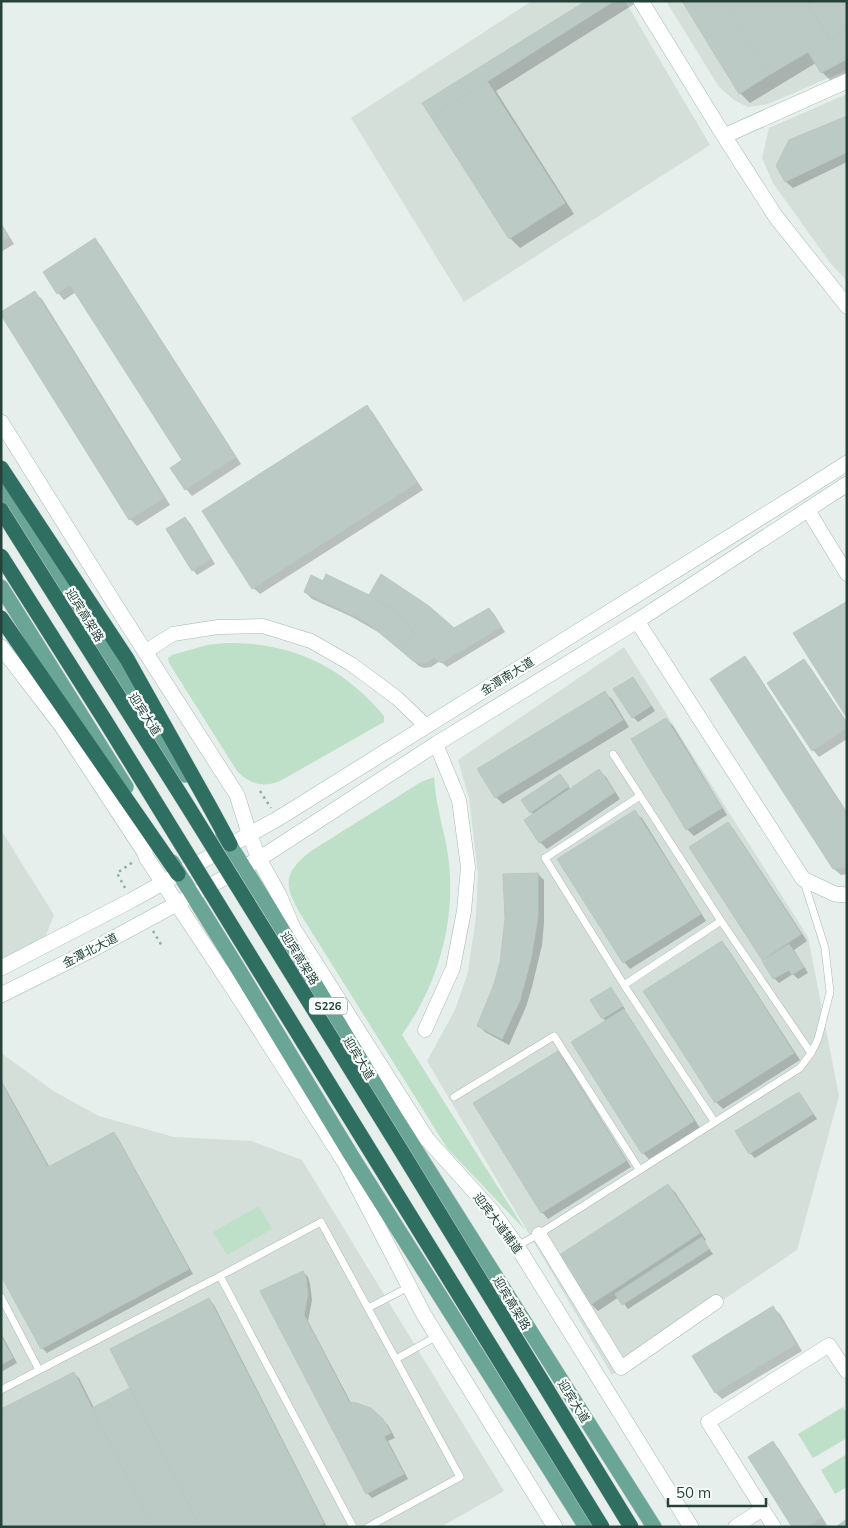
<svg xmlns="http://www.w3.org/2000/svg" width="848" height="1528" viewBox="0 0 848 1528" font-family="Mulish,'Noto Sans SC',sans-serif">
<style>
.built{fill:#d4dfda}
.green{fill:#bfe0c8}
.shadow{fill:#0003}
.building{fill:#bbcac4;stroke:#b8c9c2}
.lines{fill:none;stroke-linecap:round;stroke-linejoin:round}
.lane-casing{stroke:#a8b8b2;stroke-width:8}
.street-casing{stroke:#a8b8b2;stroke-width:15}
.secondary-casing{stroke:#a4bbb3;stroke-width:16}
.primary-casing{stroke:#c2cac8;stroke-width:16}
.highway-casing{stroke:#c2cac8;stroke-width:16}
.path{stroke:#86b3a5;stroke-width:2.5;stroke-dasharray:2.5 4;stroke-linecap:butt}
.lane{stroke:#fff;stroke-width:7}
.street{stroke:#fff;stroke-width:14}
.secondary{stroke:#fff;stroke-width:15}
.primary{stroke:#6aa596;stroke-width:15}
.highway{stroke:#2f6f62;stroke-width:15}
.highway-bridge-casing{stroke:#c2cac8;stroke-width:16;stroke-linecap:butt}
.highway-bridge{stroke:#2f6f62;stroke-width:15}
.labels{text-anchor:middle;dominant-baseline:central;stroke-width:4.5;stroke-linejoin:round;paint-order:stroke}
.shield{fill:#f7fbf9;stroke:#637a73;stroke-width:1}
.shield-label{font-size:11px;font-weight:bold;fill:#24423a}
.street-label{font-size:12px;fill:#24423a;stroke:#f7fbf9}
</style>
<rect width="100%" height="100%" fill="#e6efeb"/>
<path class="built" d="M532 1H625L710 145 464 302 351 118Z
M666 1H847V70L768 104 748 107 734 100 719 87Z
M847 94V281L831 264 773 183 762 158 769 128Z
M624 647 808 937 839 1096 797 1250 612 1375 427 1061 455 1010 468 972 476 916 478 874 469 798 458 760Z
M1 830 54 915 44 940 1 960Z
M1 1053 55 1092 99 1116 174 1137 251 1141 302 1160 504 1491 441 1527H1Z"/>
<path class="green" d="M225 643C291 642 342 666 384 716V722L280 781C263 788 249 784 237 771L169 663 168 658 172 655 207 645Z
M434 777C435 788 436 800 439 811 441 824 445 836 447 849 456 901 446 956 422 1002 416 1014 409 1024 402 1035L525 1230 447 1148 301 915C284 885 282 874 311 851L421 782Z
M259 1206 272 1229 227 1255 213 1232Z
M843 1407 847 1413V1438L813 1458 798 1434Z
M847 1454V1487L835 1494 821 1470Z"/>
<path class="shadow" d="M588 1H639L496 91 574 214 520 248 510 238 424 103Z
M847 1V74L832 82 822 72 816 63 750 103 740 93Z
M847 117V162L793 188 786 182 777 166Z
M1 223 14 244 1 252Z
M95 240 101 246 241 464 192 496 186 489 184 461 76 292 64 300 58 293Z
M35 293 42 299 170 505 137 526 130 519 2 313Z
M367 406 373 413 423 490 260 594 253 588Z
M185 519 190 523 215 564 197 575 193 570Z
M323 582 369 596 453 630 489 609 494 614 505 632 447 667 440 661 431 667 424 668 419 666 378 632 352 617 312 599 305 592Z
M745 658 751 664 847 812V874L841 875 834 869Z
M804 660 810 667 847 722V739L819 757 813 750Z
M632 678 637 683 655 711 638 722 633 717 615 690Z
M605 693 612 699 629 727 503 804 496 797 479 769Z
M666 719 673 726 727 815 694 836 687 829Z
M599 771 606 777 620 799 547 849 540 842 534 815 531 812 560 775 571 790Z
M635 812 642 818 706 921 630 969 624 962Z
M728 823 734 830 807 941 794 950 808 973 798 979 793 974 779 983 774 978 763 959Z
M538 874 544 880V923L542 945 532 987 526 1007 509 1045 485 1032 479 1026Z
M722 942 728 949 800 1060 723 1109 716 1102 645 991Z
M613 991 625 1009 623 1010 630 1018 700 1128 649 1159 643 1153 606 1022 603 1018Z
M558 1052 564 1059 631 1167 548 1219 542 1212Z
M1 1080 50 1168 114 1133 118 1138 193 1274 47 1353 42 1348 1 1273Z
M799 1093 803 1098 817 1119 755 1158 750 1153Z
M668 1186 675 1192 706 1240 704 1241 713 1254 628 1309 619 1297 598 1311 591 1304Z
M303 1272 308 1277 310 1284 312 1300 308 1321 351 1403 382 1420 388 1425 395 1438 388 1441 408 1479 372 1498 367 1493 262 1291Z
M209 1300 214 1305 327 1527H1L74 1374 79 1378 94 1408 131 1389Z
M773 1308 780 1314 802 1351 722 1399 716 1393Z
M1 1333 17 1363 1 1372Z
M773 1443 779 1449 827 1525 823 1527H794Z"/>
<path class="building" d="M586 1H614L431 117 422 103Z
M682 1H724L769 75 739 94Z
M724 1H806L830 39 847 29V59L821 73 808 52 769 75Z
M806 1H847V29L830 39Z
M487 81 565 203 509 239 431 117Z
M847 116V152L785 182 776 166 789 140Z
M1 225 9 237 1 242Z
M95 238 236 457 185 490 170 468 182 460 70 285 57 294 43 272Z
M35 291 164 498 129 520 1 315V312Z
M367 405 417 483 252 589 202 511Z
M185 517 211 559 192 571 166 529Z
M326 574 369 595 397 613 409 623 408 625 415 634 401 650 370 625 357 617 304 592 311 575 323 581Z
M381 574 429 606 454 628 489 608 501 627 441 663 434 657 426 663H419L413 661 401 650 415 634 408 625 409 623 397 613 369 595Z
M846 602 847 603V718L793 633Z
M745 656 847 814V867L833 869 710 679Z
M804 659 847 724V728L812 751 767 683Z
M633 677 651 706 632 718 613 689Z
M605 691 623 720 495 798 477 769Z
M666 718 722 808 686 830 631 739Z
M599 769 615 792 539 843 524 820Z
M560 774 569 786 530 813 521 800Z
M635 810 701 914 623 963 557 859Z
M728 822 801 934 762 960 689 847Z
M538 873V916L531 959 520 1000 502 1039 477 1026 494 984 500 962 505 919 503 874Z
M722 941 794 1053 715 1103 643 991Z
M789 944 804 967 792 975 789 970 773 979 762 961Z
M611 987 623 1006 602 1019 590 1000Z
M624 1009 694 1121 642 1154 571 1042Z
M558 1051 626 1161 541 1213 473 1103Z
M1 1082 48 1167 114 1132 189 1269 41 1349 1 1276Z
M799 1092 813 1114 749 1154 735 1131Z
M668 1184 700 1233 590 1305 558 1256Z
M702 1237 709 1249 622 1305 615 1294Z
M303 1271 306 1278 308 1294 304 1315 349 1402 356 1403 371 1408 383 1419 391 1433 384 1436 404 1474 366 1494 260 1291Z
M209 1298 324 1523 317 1527H200L110 1349Z
M773 1306 796 1344 715 1393 692 1356Z
M1 1336 13 1358 1 1365Z
M74 1372 92 1408 152 1527H1V1409Z
M130 1388 200 1527H152L92 1408Z
M773 1441 821 1518 806 1527H792L748 1457Z
M847 1519V1527H838L837 1526Z"/>
<g class="lines">
<defs>
<path id="lane" d="M613 754 721 921 811 1053
M640 796 545 858 624 985 714 1121
M624 985 721 921
M454 1097 554 1036 639 1169
M517 1246 539 1234 800 1068 811 1053 818 1039 830 992 825 948 804 882
M220 1276 353 1527
M1 1297 39 1370
M368 1308 409 1287
M396 1359 437 1336
M1 1390 220 1276 321 1222 460 1477 368 1527"/>
<path id="street" d="M808 510 847 574
M145 652 173 634 218 627 263 626 311 641 351 664 397 698 426 726
M425 1030 453 968 464 911 468 867 459 800 436 744
M539 1234 621 1368 716 1302
M735 1527 763 1509
M774 1527 708 1422 829 1345 847 1372"/>
<path id="secondary" d="M641 1 724 136 776 217 847 306
M724 136 847 81
M1 422 121 614 237 795 249 833 259 859 279 895 293 928 427 1139 492 1211 517 1246 691 1527
M637 621 803 879 835 894 847 895
M1 647 61 725 145 853 146 857 242 1002 345 1163 424 1315 555 1527
M1 968 132 900 279 818 800 493 847 463
M1 995 97 947 259 859 436 744 637 621 847 484"/>
<path id="primary" d="M1 486 185 775
M1 587 126 787
M223 834 268 906 395 1117 654 1527
M172 862 234 962 351 1155 586 1527"/>
<path id="highway" d="M1 468 127 659 211 809 230 844
M1 618 178 874"/>
</defs>
<use href="#lane" class="lane-casing"/>
<use href="#street" class="street-casing"/>
<use href="#secondary" class="secondary-casing"/>
<use href="#primary" class="primary-casing"/>
<use href="#highway" class="highway-casing"/>
<path class="path" d="M260 791 271 808
M125 888 117 873 133 862
M153 931 162 946"/>
<use href="#lane" class="lane"/>
<use href="#street" class="street"/>
<use href="#secondary" class="secondary"/>
<use href="#primary" class="primary"/>
<use href="#highway" class="highway"/>
<defs>
<path id="highway-bridge" d="M1 510 187 805 402 1152 631 1527
M1 556 106 722 602 1527"/>
</defs>
<use href="#highway-bridge" class="highway-bridge-casing"/>
<use href="#highway-bridge" class="highway-bridge"/>
</g>
<g class="labels">
<rect class="shield" x="309" y="997.5" width="38" height="17" rx="4"/>
<g class="shield-label">
<text x="328" y="1006">S226</text>
</g>
<g class="street-label">
<text transform="translate(85 615) rotate(58)">迎宾高架路</text>
<text transform="translate(507 676) rotate(-32)">金潭南大道</text>
<text transform="translate(145 714) rotate(57)">迎宾大道</text>
<text transform="translate(90 950) rotate(-27)">金潭北大道</text>
<text transform="translate(300 958) rotate(58)">迎宾高架路</text>
<text transform="translate(359 1058) rotate(59)">迎宾大道</text>
<text transform="translate(498 1223) rotate(53)">迎宾大道辅道</text>
<text transform="translate(512 1303) rotate(59)">迎宾高架路</text>
<text transform="translate(574 1401) rotate(58)">迎宾大道</text>
</g>
</g>
<rect width="848" height="1528" fill="none" stroke="#24423a" stroke-width="5"/>
<path d="M668 1498v8h98v-8" fill="none" stroke="#24423a" stroke-width="2.5"/>
<text x="676" y="1498" font-size="15" fill="#24423a" stroke="#f7fbf9" stroke-width="4" paint-order="stroke">50 m</text>
</svg>
